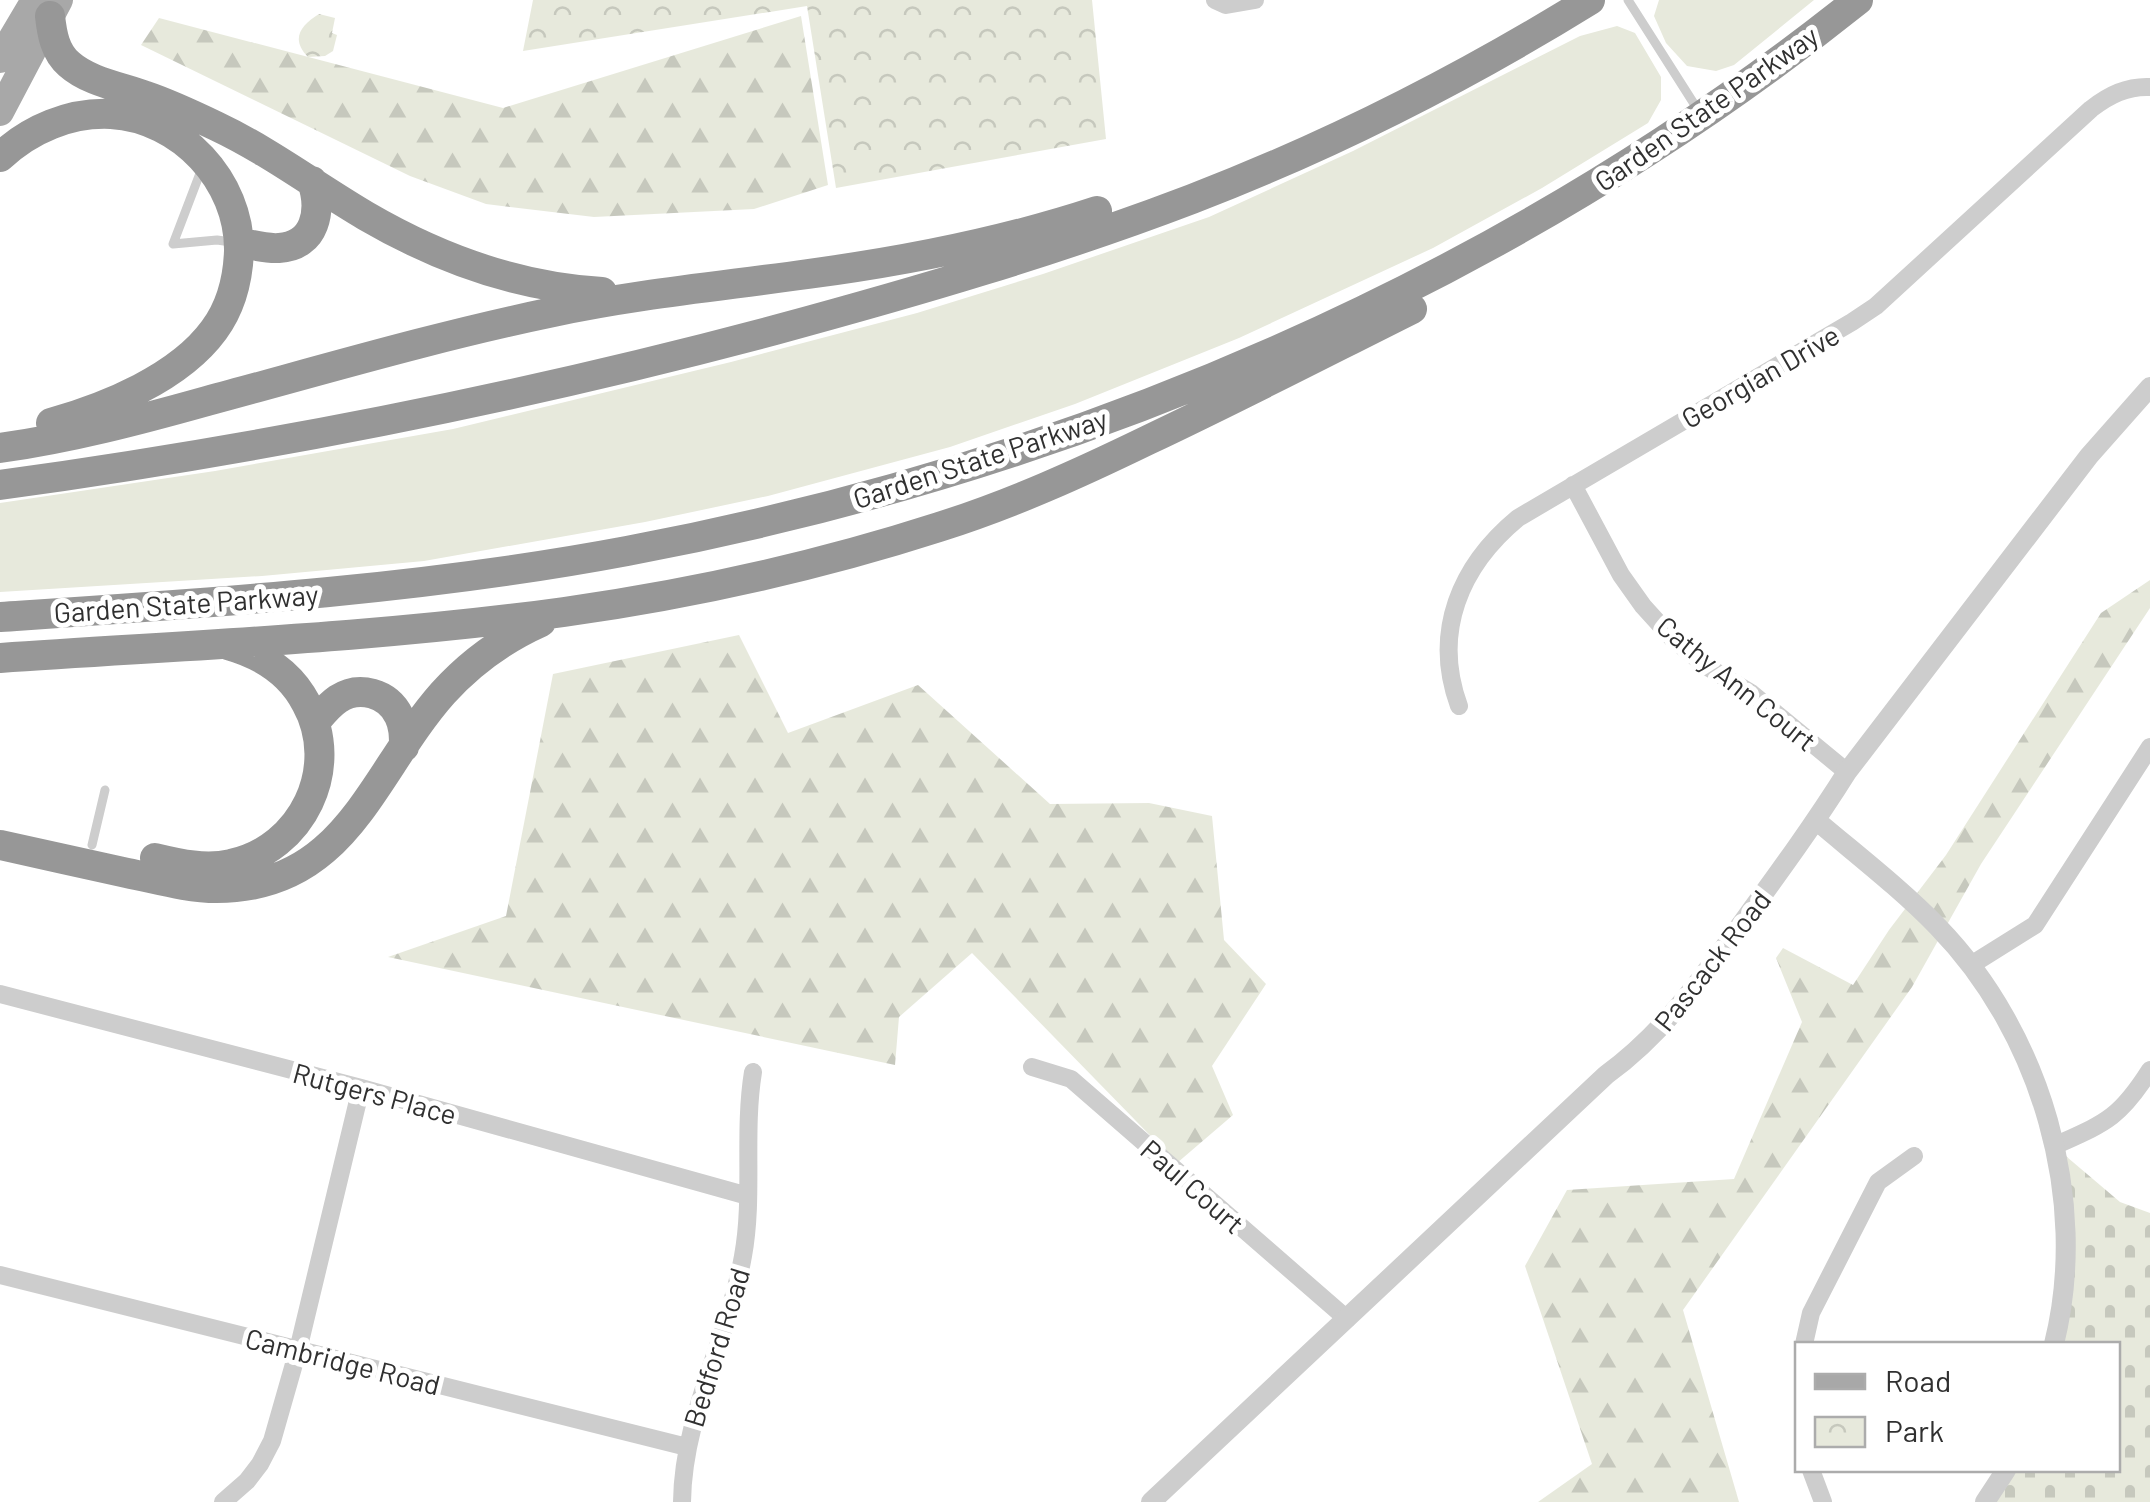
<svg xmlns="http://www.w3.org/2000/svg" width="2150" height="1502" viewBox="0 0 2150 1502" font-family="Barlow,sans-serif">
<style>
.grass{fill:#e7e9dc}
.forest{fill:url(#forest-firs)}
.cemetery{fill:url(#cemetery-stones)}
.park{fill:url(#park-crowns)}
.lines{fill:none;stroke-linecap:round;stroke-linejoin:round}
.service{stroke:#cdcdcd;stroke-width:9}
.minor{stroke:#cdcdcd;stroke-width:18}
.tertiary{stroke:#cdcdcd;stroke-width:20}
.primary{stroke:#a8a8a8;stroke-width:28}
.motorway{stroke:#979797;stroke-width:30}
.labels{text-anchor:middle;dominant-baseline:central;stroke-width:10;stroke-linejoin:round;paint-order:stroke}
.street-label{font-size:28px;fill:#303030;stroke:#fff}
</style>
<defs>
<pattern id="forest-firs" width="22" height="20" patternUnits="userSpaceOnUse" patternTransform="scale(2.5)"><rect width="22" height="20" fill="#e7e9dc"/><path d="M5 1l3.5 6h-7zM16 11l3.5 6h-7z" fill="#c6c8bd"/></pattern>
<pattern id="cemetery-stones" width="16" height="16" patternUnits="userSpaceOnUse" patternTransform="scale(2.5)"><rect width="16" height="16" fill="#e7e9dc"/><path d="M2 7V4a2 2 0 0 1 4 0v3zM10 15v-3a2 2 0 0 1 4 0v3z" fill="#c6c8bd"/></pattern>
<pattern id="park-crowns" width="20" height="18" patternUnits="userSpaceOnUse" patternTransform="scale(2.5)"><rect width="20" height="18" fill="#e7e9dc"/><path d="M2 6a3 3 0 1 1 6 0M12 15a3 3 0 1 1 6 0" fill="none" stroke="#c6c8bd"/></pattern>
</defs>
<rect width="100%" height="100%" fill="#fff"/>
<path class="grass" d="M1659 0H1814L1734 65 1716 71 1687 66 1666 43 1654 16Z
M1617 26 1635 33 1661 77V100L1648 123 1542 188 1433 248 1239 338 1075 404 950 447 768 496 645 522 424 561 262 576 0 592V503L215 471 453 429 731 362 917 313 1043 274 1209 217 1353 151 1580 36Z"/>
<path class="forest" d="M801 16 828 185 754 209 594 217 486 204 410 176 141 45 159 18 503 108Z
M2150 580V608L1981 864 1912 987 1683 1310 1739 1502H1538L1592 1464 1525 1266 1567 1190 1734 1179 1802 1022 1776 958 1783 948 1853 985 1889 930 1946 855 2101 613Z
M739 635 788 733 918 685 1050 804 1149 803 1212 816 1224 940 1266 984 1212 1066 1233 1115 1177 1163 972 953 899 1017 895 1065 388 957 506 916 553 674Z"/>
<path class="cemetery" d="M2054 1146 2120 1202 2150 1213V1502H1985L2006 1470H2118V1344H2054L2063 1285Z"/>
<path class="park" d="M533 0H1092L1106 139 836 188 807 6 523 51Z
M319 14 335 18 332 33 337 35 333 51 325 56 308 57C290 39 301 25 319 14Z"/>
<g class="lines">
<path class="service" d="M1628 0 1698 110
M202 168 173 244 217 240 231 242
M92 845 105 790"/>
<path class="minor" d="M1215 0 1226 5 1255 0
M1573 485 1621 575 1643 606 1672 638 1706 666 1751 693 1847 772
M1459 706C1432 632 1460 566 1518 518L1852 322 1876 306 2091 109C2109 95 2127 86 2150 87
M1971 965 2035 925 2150 747
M0 994 361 1088 748 1196
M1032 1067 1071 1079 1347 1319
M2054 1146C2105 1123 2119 1119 2150 1070
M0 1275 687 1447
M1804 1344 1811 1313 1878 1182 1914 1156
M1811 1470 1823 1502
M223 1502 247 1481 260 1464 272 1441 298 1350 361 1088
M682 1502C683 1415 728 1340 743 1256 754 1196 743 1134 753 1072"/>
<path class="tertiary" d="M1817 821C1857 855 1900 888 1938 927 2041 1033 2090 1200 2054 1344
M1151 1502 1606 1075C1664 1033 1703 977 1745 919 1780 871 1815 823 1847 772L2089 456 2150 387
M1985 1502 2006 1470"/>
<path class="primary" d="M0 59 35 0
M0 112 59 0"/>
<path class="motorway" d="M50 16C52 34 55 52 69 64 89 82 122 87 146 96 170 104 193 115 216 126 269 151 315 186 366 216 438 258 518 287 602 292
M0 157C30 129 70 112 111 114 181 118 240 181 239 251 238 279 231 307 214 330 179 378 107 407 51 423
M239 242C252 245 266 249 279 248 316 246 322 210 312 181
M0 448C71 438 139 420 207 401 322 370 437 336 553 312 637 294 723 286 808 274 906 261 1003 242 1097 211
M0 485C261 449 520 398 775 330 915 292 1056 251 1192 199 1330 146 1464 78 1590 0
M0 617C210 603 420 590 627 551 1073 467 1503 284 1858 0
M0 658C188 645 377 638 564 612 691 594 818 566 939 527 1012 504 1080 473 1148 440 1237 398 1324 353 1412 309
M315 722C322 714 329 705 338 699 359 685 388 693 399 716 404 726 404 736 404 747
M0 845C42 854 85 864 127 873 157 879 187 888 217 888 347 888 372 773 443 693 471 662 503 639 541 622
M155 858C180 864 206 870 231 864 302 849 342 768 306 703 290 672 260 654 228 645"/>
</g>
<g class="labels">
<g class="street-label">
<text transform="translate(1706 108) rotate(-35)">Garden State Parkway</text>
<text transform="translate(1760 376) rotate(-30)">Georgian Drive</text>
<text transform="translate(980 458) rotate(-18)">Garden State Parkway</text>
<text transform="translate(186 603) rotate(-4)">Garden State Parkway</text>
<text transform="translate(1737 683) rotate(39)">Cathy Ann Court</text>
<text transform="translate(1712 960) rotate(-52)">Pascack Road</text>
<text transform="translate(375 1093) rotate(15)">Rutgers Place</text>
<text transform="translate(1193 1186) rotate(41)">Paul Court</text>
<text transform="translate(716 1347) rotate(-73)">Bedford Road</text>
<text transform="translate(343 1361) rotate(14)">Cambridge Road</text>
</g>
</g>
<rect x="1795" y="1342" width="325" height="130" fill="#ffffff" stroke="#acacac" stroke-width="2.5"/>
<rect x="1815" y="1374" width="50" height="15" fill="#a8a8a8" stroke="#acacac" stroke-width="2.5"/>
<text x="1885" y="1392" font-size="30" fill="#303030">Road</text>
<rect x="1815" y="1417" width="50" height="30" fill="url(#park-crowns)" stroke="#acacac" stroke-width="2.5"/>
<text x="1885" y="1442" font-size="30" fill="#303030">Park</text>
</svg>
